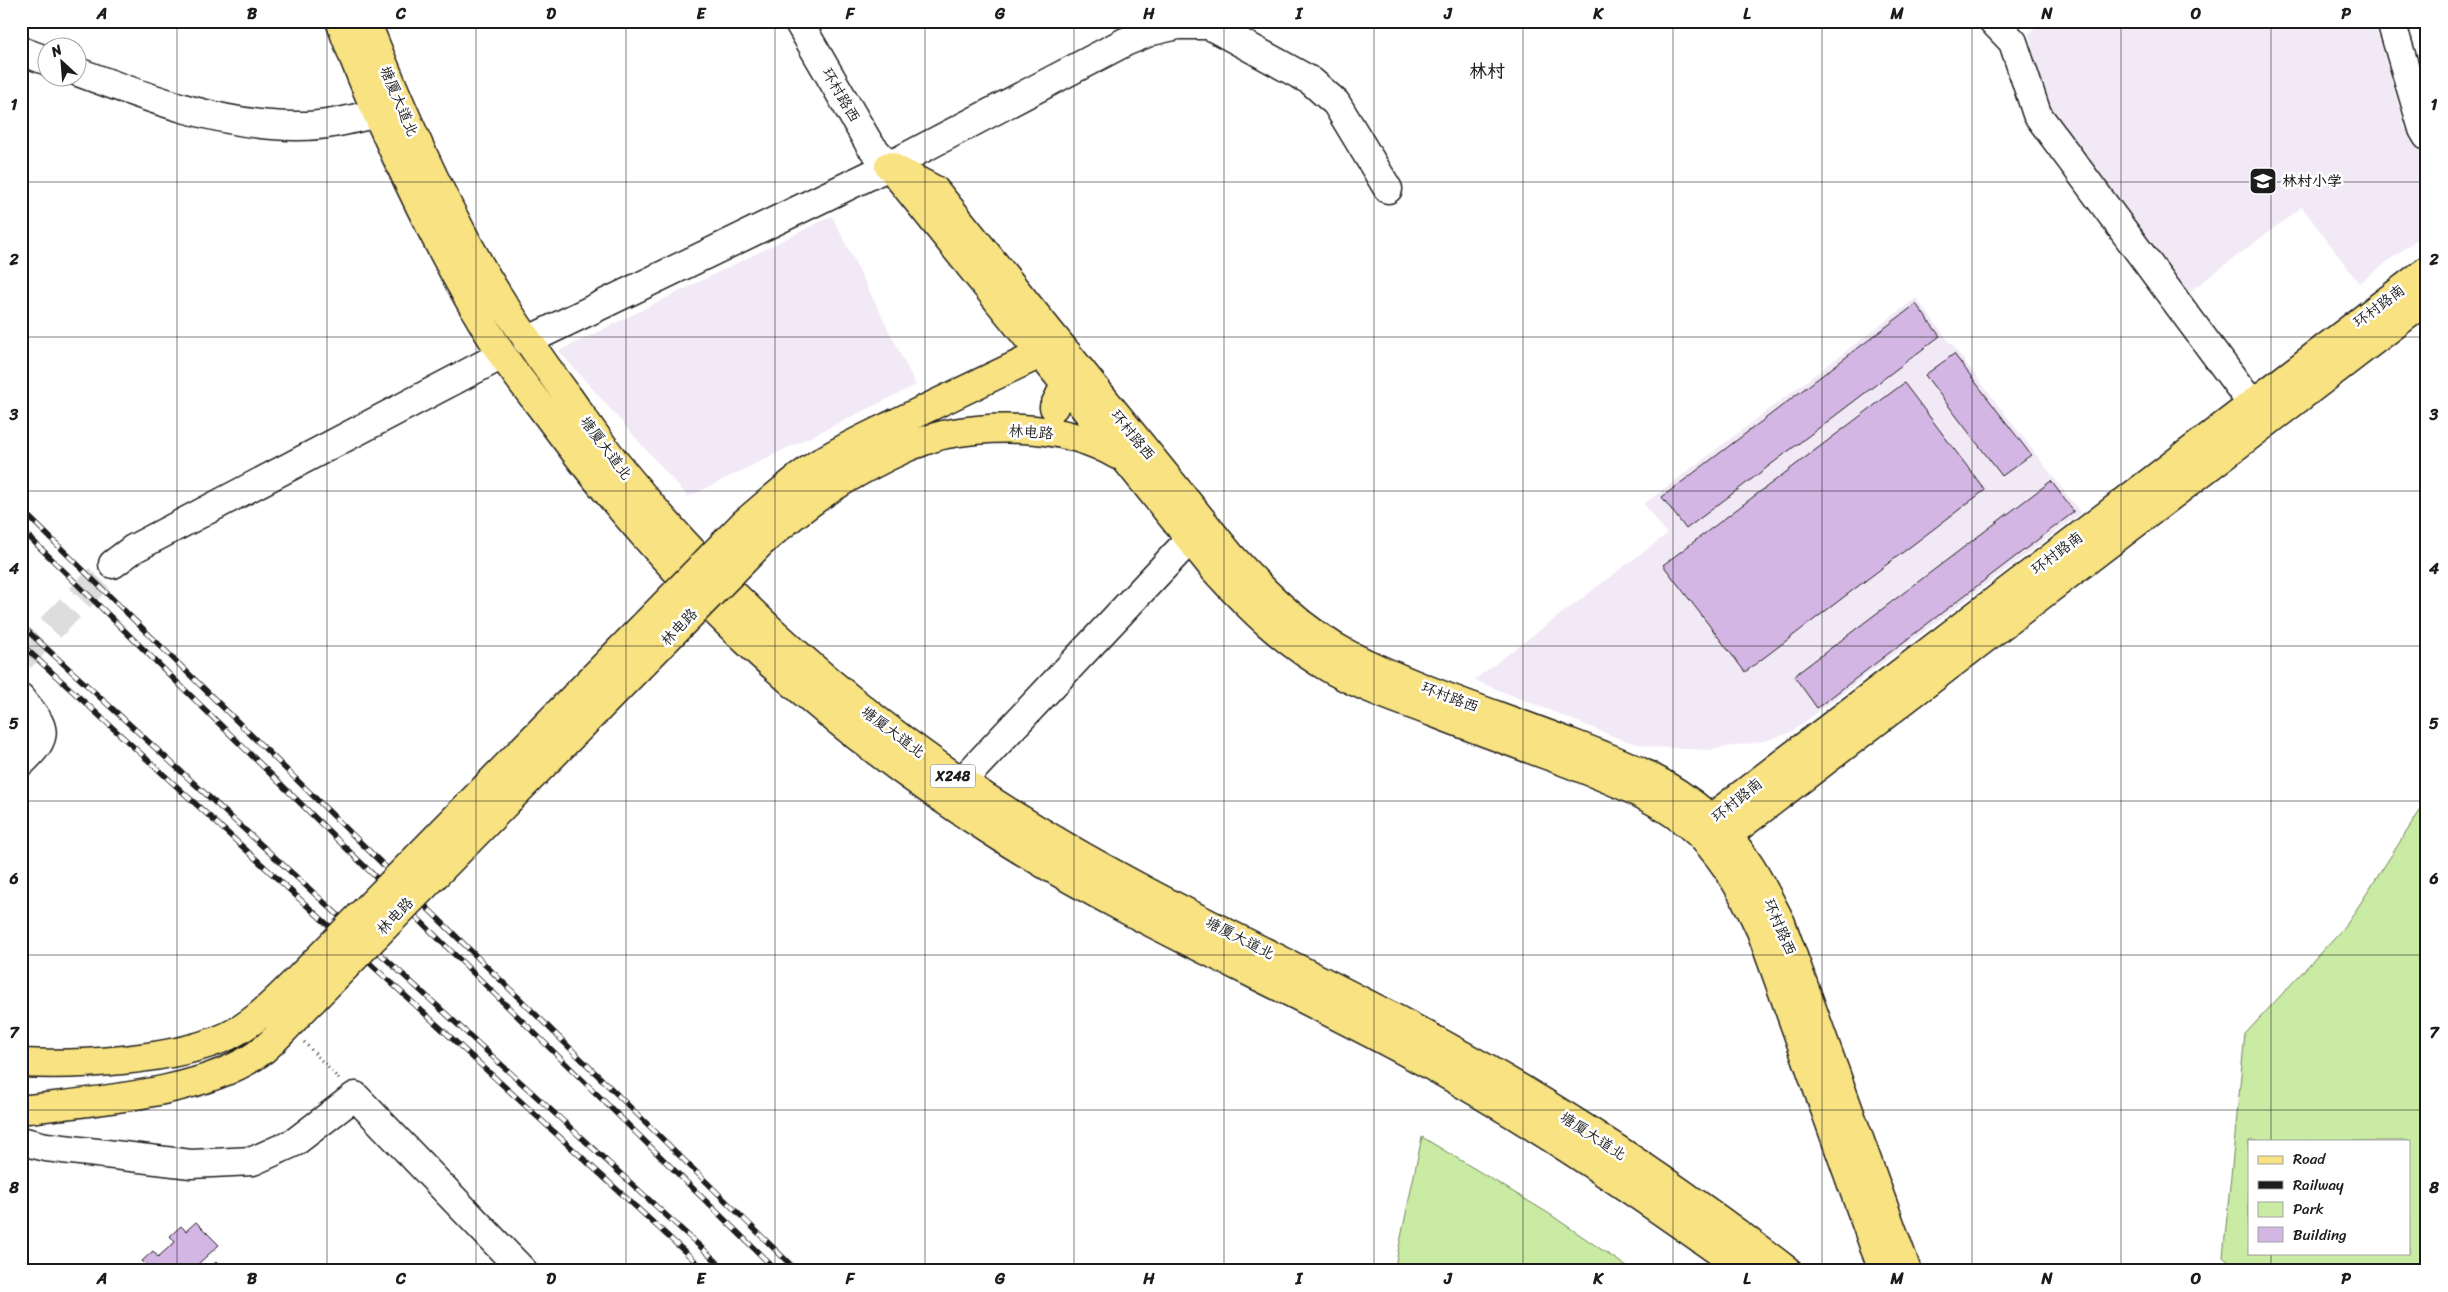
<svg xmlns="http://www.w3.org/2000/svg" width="2448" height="1292" viewBox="0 0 2448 1292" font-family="Sriracha,'LXGW WenKai TC',sans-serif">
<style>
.built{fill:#f2e9f7}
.green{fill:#c9eba3;stroke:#728460;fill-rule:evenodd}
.building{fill:#d4b6e4;stroke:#1c1c1c}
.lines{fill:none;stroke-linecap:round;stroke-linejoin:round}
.minor-tunnel{stroke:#ddd;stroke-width:28;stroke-dasharray:28 14;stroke-linecap:butt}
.minor-casing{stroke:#1c1c1c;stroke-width:31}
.major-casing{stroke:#1c1c1c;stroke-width:31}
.path{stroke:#1c1c1c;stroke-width:3;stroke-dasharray:1 4;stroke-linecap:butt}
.minor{stroke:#fff;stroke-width:28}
.major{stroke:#f8e281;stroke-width:28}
.rail-casing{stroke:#1c1c1c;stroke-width:5.5}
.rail{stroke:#fff;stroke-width:4;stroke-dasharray:11;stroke-linecap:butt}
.major-bridge-casing{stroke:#1c1c1c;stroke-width:31;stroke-linecap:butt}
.major-bridge{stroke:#f8e281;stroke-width:28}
.grid{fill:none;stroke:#1c1c1c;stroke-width:1;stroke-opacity:0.55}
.labels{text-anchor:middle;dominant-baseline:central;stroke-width:5;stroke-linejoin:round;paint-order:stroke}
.shield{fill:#fff;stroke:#606060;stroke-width:1}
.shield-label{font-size:14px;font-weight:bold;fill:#1c1c1c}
.street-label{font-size:15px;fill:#1c1c1c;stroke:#fff}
.poi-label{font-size:15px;font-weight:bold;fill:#1c1c1c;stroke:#fff;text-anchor:start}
.quarter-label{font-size:18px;font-weight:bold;fill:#1c1c1c;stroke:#fff}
.neatline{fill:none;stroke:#1c1c1c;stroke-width:2}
.grid-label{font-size:16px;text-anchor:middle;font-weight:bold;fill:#1c1c1c}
</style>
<rect width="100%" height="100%" fill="#fff"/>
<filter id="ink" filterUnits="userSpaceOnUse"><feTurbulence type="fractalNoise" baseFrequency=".02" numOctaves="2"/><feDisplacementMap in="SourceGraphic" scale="10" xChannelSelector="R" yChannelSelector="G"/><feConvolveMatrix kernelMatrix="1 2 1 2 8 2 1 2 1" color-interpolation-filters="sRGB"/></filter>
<g filter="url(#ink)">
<path class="built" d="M2041 21H2374L2405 127 2427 155V232L2359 283 2302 207 2185 295 2049 117 2029 34Z
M832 216 916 385 688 497 559 351Z
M1916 298 2081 513 1790 733 1764 741 1708 750 1652 747 1625 741 1474 680 1667 534 1644 504Z"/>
<path class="green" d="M2427 800V1271H2239L2223 1257 2245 1034 2347 924ZM2249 1141H2409V1253H2249Z
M1422 1137 1548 1213 1633 1271H1394Z"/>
<path class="building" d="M1916 304 1940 336 1686 529 1662 497Z
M1954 354 2031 455 2002 476 1925 375Z
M1904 383 1985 490 1745 672 1663 565Z
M2051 481 2074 512 1817 708 1794 676Z
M196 1222 219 1245 198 1264 205 1271H144L148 1267 142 1261 153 1251 158 1257 175 1242 170 1236 181 1226 186 1231Z
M216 1262 223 1269 228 1264 235 1271H206Z"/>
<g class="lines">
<path class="minor-tunnel" d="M21 658 113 564"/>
<defs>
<path id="minor" d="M798 21 870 145 889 166
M1993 21 2013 42 2037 114 2252 404
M2391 21 2423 129 2427 136
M21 51 48 61
M78 72C145 97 222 126 294 126 322 127 350 120 377 113
M527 341 889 166 1125 42 1152 31 1178 25H1209L1311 81 1336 103 1388 189
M113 564 133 549 502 355
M21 698C45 728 52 734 21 763
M962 781 1190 539
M21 1141 46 1147 191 1164 253 1161 295 1142 355 1096 523 1271"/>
<path id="major" d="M340 21C356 67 376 112 396 156 427 223 461 290 501 353 517 377 536 400 553 423 681 595 826 728 1008 842 1142 926 1290 987 1428 1064 1539 1126 1643 1197 1746 1271
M366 21C400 106 436 189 482 269 508 314 538 356 569 398 586 422 602 446 621 469 734 609 870 727 1023 821 1155 903 1300 966 1437 1041 1559 1107 1677 1186 1788 1271
M889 166 935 190 1231 556C1266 594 1303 631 1349 655 1416 689 1490 712 1560 739 1618 761 1662 776 1709 817 1742 846 1762 885 1781 923L1907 1271
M895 173 1214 569C1251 610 1286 644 1334 671 1365 688 1399 700 1432 712 1475 729 1519 745 1563 761 1612 780 1662 798 1701 836 1728 864 1745 896 1761 931L1883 1271
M898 422 1040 354H1068L1065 385 1054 407
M910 446C922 442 935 436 947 434 1003 424 1068 426 1117 455
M1701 834 1711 818 2427 270
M1709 836H1727L2427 300
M21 1063C78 1066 176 1060 228 1036 255 1023 275 1001 296 981
M21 1110C91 1101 207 1094 263 1050 281 1035 297 1015 314 999"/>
</defs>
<use href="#minor" class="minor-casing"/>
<use href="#major" class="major-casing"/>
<path class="path" d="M304 1042 339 1079"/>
<use href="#minor" class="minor"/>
<use href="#major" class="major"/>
<defs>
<path id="rail" d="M21 509 797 1271
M21 529 777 1271
M21 625 727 1271
M21 644 706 1271"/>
</defs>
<use href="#rail" class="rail-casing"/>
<use href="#rail" class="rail"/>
<defs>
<path id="major-bridge" d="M296 981 744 523C767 504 788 484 813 467 840 449 869 436 898 422
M314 999 762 542C812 498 849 474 910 446"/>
</defs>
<use href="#major-bridge" class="major-bridge-casing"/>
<use href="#major-bridge" class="major-bridge"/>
</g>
</g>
<path class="grid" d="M177 21V1271M327 21V1271M476 21V1271M626 21V1271M775 21V1271M925 21V1271M1074 21V1271M1224 21V1271M1374 21V1271M1523 21V1271M1673 21V1271M1822 21V1271M1972 21V1271M2121 21V1271M2271 21V1141M21 182H2427M21 337H2427M21 491H2427M21 646H2427M21 801H2427M21 955H2427M21 1110H2427M2271 1253V1271"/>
<defs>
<symbol id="school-square" viewBox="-11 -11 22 22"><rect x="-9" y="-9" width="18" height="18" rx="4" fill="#1c1c1c" stroke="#fff"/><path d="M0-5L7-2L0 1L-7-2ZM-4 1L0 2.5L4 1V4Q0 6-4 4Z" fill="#fff"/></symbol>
</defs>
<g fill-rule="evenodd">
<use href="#school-square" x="2247" y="165" width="32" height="32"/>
</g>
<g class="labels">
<rect class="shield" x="930.5" y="764.5" width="45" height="23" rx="4"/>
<g class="shield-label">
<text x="953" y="776">X248</text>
</g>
<g class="street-label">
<text transform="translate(841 95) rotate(60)">环村路西</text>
<text transform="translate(399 101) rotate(67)">塘厦大道北</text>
<text transform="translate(2379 306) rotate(-37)">环村路南</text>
<text transform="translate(1031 432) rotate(4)">林电路</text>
<text transform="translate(1133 435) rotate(51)">环村路西</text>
<text transform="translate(606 448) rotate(53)">塘厦大道北</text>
<text transform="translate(2057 553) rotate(-37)">环村路南</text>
<text transform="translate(679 627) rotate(-46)">林电路</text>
<text transform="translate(1450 697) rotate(21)">环村路西</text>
<text transform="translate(893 732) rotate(37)">塘厦大道北</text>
<text transform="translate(1737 800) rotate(-39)">环村路南</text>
<text transform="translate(395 916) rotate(-46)">林电路</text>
<text transform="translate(1780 927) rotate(67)">环村路西</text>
<text transform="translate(1240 938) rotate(27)">塘厦大道北</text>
<text transform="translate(1593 1136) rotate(33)">塘厦大道北</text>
</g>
<g class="poi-label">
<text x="2282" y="181">林村小学</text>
</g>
<g class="quarter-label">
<text x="1487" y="71">林村</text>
</g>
</g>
<rect width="2448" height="1292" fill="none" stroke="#fff" stroke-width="55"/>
<rect x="2248" y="1140" width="162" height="115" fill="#ffffff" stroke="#a4a4a4"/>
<rect x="2258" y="1156" width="25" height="8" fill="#f8e281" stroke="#a4a4a4"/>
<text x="2293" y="1164" font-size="15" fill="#1c1c1c">Road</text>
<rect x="2258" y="1181" width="25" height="8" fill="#1c1c1c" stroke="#a4a4a4"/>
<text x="2293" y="1190" font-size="15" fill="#1c1c1c">Railway</text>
<rect x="2258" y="1202" width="25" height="15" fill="#c9eba3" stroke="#a4a4a4"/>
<text x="2293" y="1214" font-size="15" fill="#1c1c1c">Park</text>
<rect x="2258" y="1227" width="25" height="15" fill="#d4b6e4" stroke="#a4a4a4"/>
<text x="2293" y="1240" font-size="15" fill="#1c1c1c">Building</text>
<g transform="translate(62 62) rotate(334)"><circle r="24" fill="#ffffff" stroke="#a4a4a4"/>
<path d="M0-4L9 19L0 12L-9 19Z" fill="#1c1c1c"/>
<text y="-8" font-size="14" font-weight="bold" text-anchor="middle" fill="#1c1c1c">N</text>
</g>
<rect x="28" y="28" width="2392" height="1236" class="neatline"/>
<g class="grid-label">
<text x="102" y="19">A</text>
<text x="252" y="19">B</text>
<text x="401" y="19">C</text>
<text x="551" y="19">D</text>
<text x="701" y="19">E</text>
<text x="850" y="19">F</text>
<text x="1000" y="19">G</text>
<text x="1149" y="19">H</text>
<text x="1299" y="19">I</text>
<text x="1448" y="19">J</text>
<text x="1598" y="19">K</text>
<text x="1747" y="19">L</text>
<text x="1897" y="19">M</text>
<text x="2047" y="19">N</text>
<text x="2196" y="19">O</text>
<text x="2346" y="19">P</text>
<text x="14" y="110">1</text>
<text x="2434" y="110">1</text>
<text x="14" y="265">2</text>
<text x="2434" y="265">2</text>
<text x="14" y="420">3</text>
<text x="2434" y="420">3</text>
<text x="14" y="574">4</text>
<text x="2434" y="574">4</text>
<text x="14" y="729">5</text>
<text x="2434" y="729">5</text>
<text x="14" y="884">6</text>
<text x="2434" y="884">6</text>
<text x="14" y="1038">7</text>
<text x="2434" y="1038">7</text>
<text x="14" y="1193">8</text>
<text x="2434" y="1193">8</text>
<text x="102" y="1284">A</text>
<text x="252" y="1284">B</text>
<text x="401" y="1284">C</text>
<text x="551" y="1284">D</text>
<text x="701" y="1284">E</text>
<text x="850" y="1284">F</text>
<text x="1000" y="1284">G</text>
<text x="1149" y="1284">H</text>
<text x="1299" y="1284">I</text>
<text x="1448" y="1284">J</text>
<text x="1598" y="1284">K</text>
<text x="1747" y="1284">L</text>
<text x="1897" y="1284">M</text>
<text x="2047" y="1284">N</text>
<text x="2196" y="1284">O</text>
<text x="2346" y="1284">P</text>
</g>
</svg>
